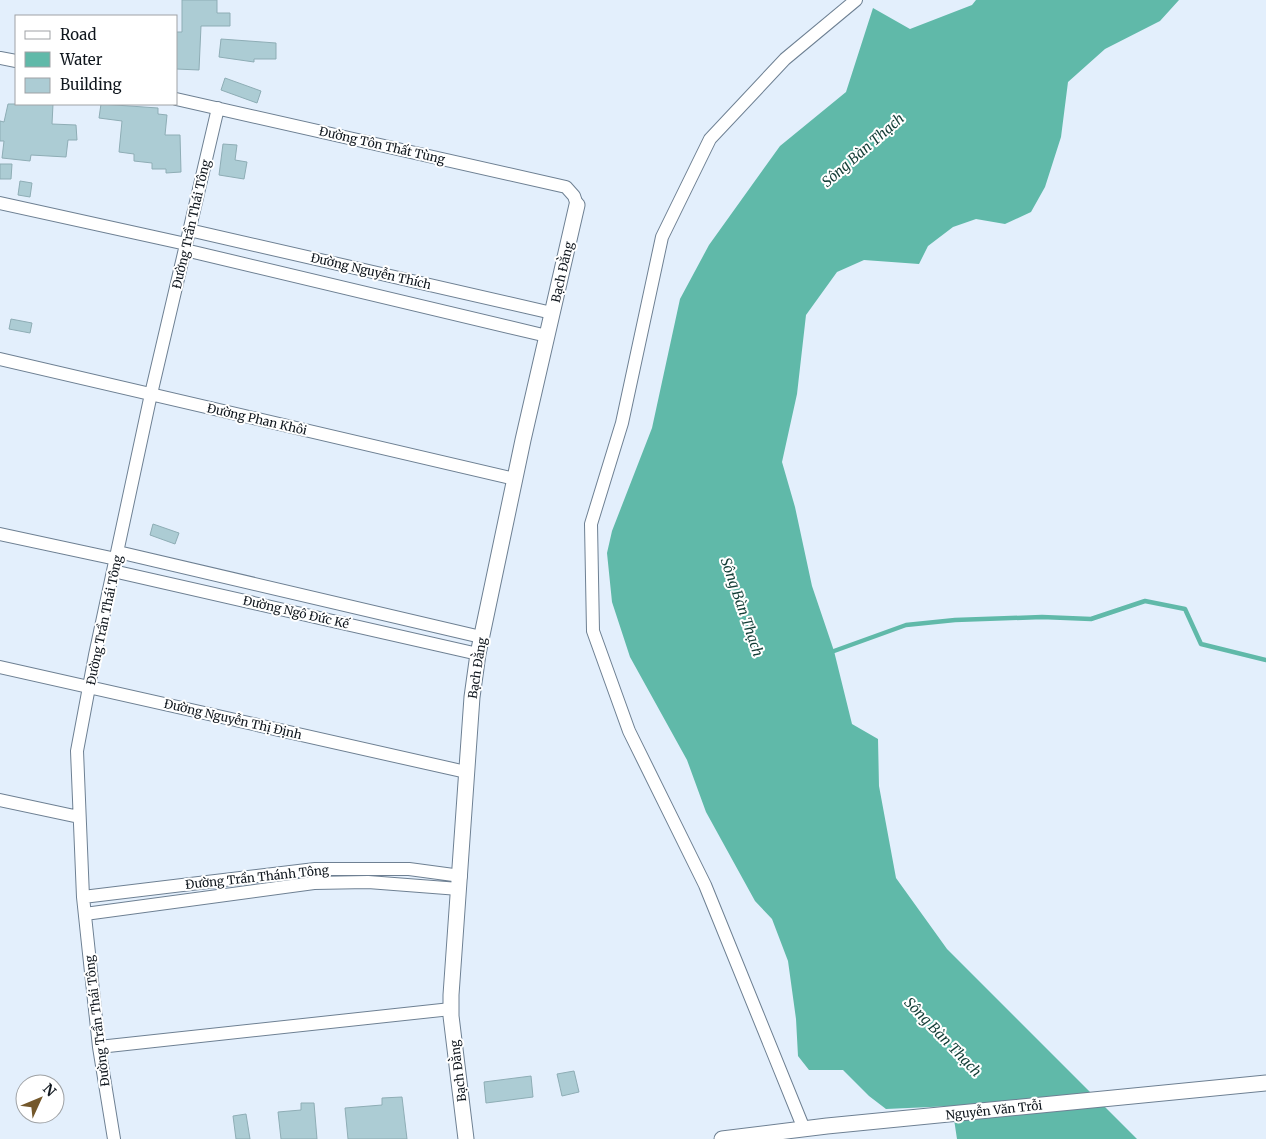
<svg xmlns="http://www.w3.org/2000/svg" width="1266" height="1139" viewBox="0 0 1266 1139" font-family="Merriweather,serif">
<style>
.water{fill:#60b9a9}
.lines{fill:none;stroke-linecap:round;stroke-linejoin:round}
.stream{stroke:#60b9a9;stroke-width:4.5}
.building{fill:#acccd4;stroke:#8eadb5}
.minor-casing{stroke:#6e8093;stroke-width:14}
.tertiary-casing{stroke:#6e8093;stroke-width:17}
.minor{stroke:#fff;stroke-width:12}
.tertiary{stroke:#fff;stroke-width:15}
.labels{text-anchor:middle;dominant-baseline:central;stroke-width:4;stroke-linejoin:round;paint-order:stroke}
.street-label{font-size:12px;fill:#0f161d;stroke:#fff}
.water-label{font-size:14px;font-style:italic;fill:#133d36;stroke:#fff}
</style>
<rect width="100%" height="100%" fill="#e3effc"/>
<path class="water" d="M976 0H1179L1160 21 1105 49 1068 82 1061 137 1045 187 1031 212 1005 224 976 219 953 227 928 246 919 264 864 260 837 272 806 315 797 394 782 462 795 507 812 586 834 651 852 724 878 739 879 786 896 878 947 949 1137 1139H957L952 1106 886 1109 869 1096 843 1070H809L798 1056 796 1019 788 961 772 919 755 901 706 812 687 760 630 657 612 602 607 553 612 531 652 428 680 299 709 245 780 146 846 92 873 8 910 29 972 5Z"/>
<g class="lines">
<path class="stream" d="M834 651 906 625 955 620 1042 617 1091 619 1145 601 1185 609 1201 644 1266 660"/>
</g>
<path class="building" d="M182 0H217V13H230V26H201L199 70 176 69V32H182Z
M221 39 276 43V59H254V62L219 57Z
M225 78 261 91 257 103 221 90Z
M8 104H53L52 124 76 125 77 140H68L66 157 31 155 30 161 2 158 4 141H0V121L4 122Z
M101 104 158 108V114L167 115 165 135H180L181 172 166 173V169H152V163L134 161V154L119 152 122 121 99 118Z
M223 144 237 145 235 160 247 162 244 179 219 175Z
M0 164H12L11 179H0Z
M20 181 32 183 30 197 18 195Z
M11 319 32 323 30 333 9 329Z
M153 524 179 533 175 544 150 535Z
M574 1071 579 1092 562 1096 557 1074Z
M531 1076 533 1097 486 1103 484 1082Z
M402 1097 407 1139H348L345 1108 382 1105V1098Z
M301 1103H314L317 1139H281L278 1112 301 1110Z
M246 1114 250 1139H236L233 1116Z"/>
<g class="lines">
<defs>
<path id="minor" d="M0 58 16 61
M176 99 566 187 574 196 577 205
M0 203 186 244
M189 230 552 313
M185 250 547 336
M0 359 515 479
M0 534 116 559
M118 552 481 637
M113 571 478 654
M0 667 466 772
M0 800 79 817
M83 897 315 869H409L461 876
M85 914 314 883 368 882 459 889
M99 1047 451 1009
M804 1129 705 885 629 731 593 631 591 524 622 423 662 237 710 139 785 59 856 0
M114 1139 99 1047 83 897 77 751 95 655 151 394 218 108"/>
<path id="tertiary" d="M466 1139 451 1016V995L472 697 478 654 523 440 577 205
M722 1139 827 1126 1266 1083"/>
</defs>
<use href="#minor" class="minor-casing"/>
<use href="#tertiary" class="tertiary-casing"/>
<use href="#minor" class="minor"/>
<use href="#tertiary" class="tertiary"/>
</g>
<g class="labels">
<g class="street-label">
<text transform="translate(382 145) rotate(13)">Đường Tôn Thất Tùng</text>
<text transform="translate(191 224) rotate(-77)">Đường Trần Thái Tông</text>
<text transform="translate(371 271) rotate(13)">Đường Nguyễn Thích</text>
<text transform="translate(562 272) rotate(-77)">Bạch Đằng</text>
<text transform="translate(257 419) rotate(13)">Đường Phan Khôi</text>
<text transform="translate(296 612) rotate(13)">Đường Ngô Đức Kế</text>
<text transform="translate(104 620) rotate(-78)">Đường Trần Thái Tông</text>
<text transform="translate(477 668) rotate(-81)">Bạch Đằng</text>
<text transform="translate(233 719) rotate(13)">Đường Nguyễn Thị Định</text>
<text transform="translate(257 877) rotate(-6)">Đường Trần Thánh Tông</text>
<text transform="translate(97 1021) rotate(-97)">Đường Trần Thái Tông</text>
<text transform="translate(458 1071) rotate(-97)">Bạch Đằng</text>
<text transform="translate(994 1110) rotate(-6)">Nguyễn Văn Trỗi</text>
</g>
<g class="water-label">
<text transform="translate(863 150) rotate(-41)">Sông Bàn Thạch</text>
<text transform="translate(742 607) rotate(71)">Sông Bàn Thạch</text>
<text transform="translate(943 1037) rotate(46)">Sông Bàn Thạch</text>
</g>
</g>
<rect x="15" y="15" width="162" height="90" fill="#ffffff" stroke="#9fa2a5"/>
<rect x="25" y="31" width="25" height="8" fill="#ffffff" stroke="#9fa2a5"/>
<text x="60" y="40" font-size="15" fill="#0f161d">Road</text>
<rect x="25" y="52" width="25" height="15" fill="#60b9a9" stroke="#9fa2a5"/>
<text x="60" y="65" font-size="15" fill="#0f161d">Water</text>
<rect x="25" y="78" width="25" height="15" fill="#acccd4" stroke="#9fa2a5"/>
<text x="60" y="90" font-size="15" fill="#0f161d">Building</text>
<g transform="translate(40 1099) rotate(46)"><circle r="24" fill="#ffffff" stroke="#9fa2a5"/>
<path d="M0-4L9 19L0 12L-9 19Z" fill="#74582b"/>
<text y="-8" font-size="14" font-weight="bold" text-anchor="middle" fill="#0f161d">N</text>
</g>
</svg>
